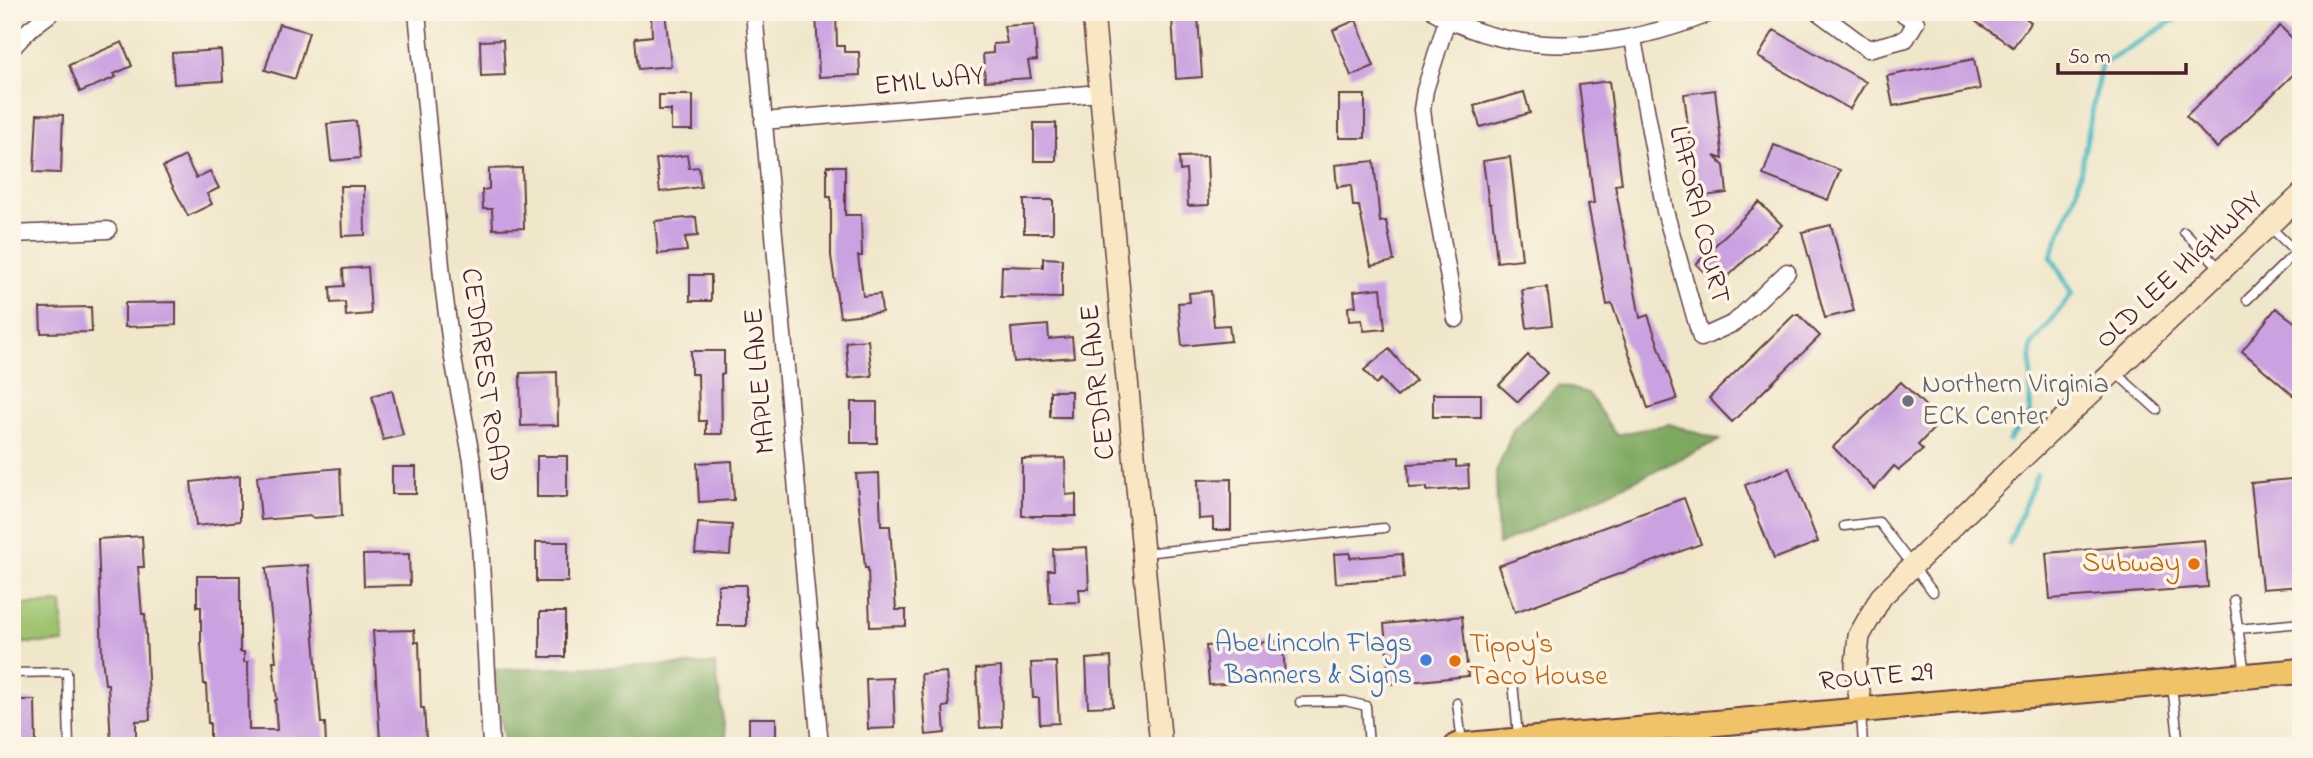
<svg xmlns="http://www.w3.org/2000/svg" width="2313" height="758" viewBox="0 0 2313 758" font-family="'Indie Flower',sans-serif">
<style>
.green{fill:#9cc26d;stroke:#73704c;stroke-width:2}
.forest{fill:#7da860;stroke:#646446;stroke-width:2}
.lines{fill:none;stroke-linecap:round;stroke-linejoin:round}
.stream{stroke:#4cbbc2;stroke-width:5}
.building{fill:#caa2e1}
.lane-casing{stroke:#633d43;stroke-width:11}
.street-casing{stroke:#633d43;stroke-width:19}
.secondary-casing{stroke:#633d43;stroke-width:24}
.primary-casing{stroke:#633d43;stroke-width:28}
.lane{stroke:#fff;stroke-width:8}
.street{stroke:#fff;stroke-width:16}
.secondary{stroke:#f9e7c3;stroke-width:21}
.primary{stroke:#f1c369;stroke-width:24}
.worship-dot{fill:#6b7280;stroke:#fcf5e5;stroke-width:2.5}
.food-dot{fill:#e8710a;stroke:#fcf5e5;stroke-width:2.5}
.shop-dot{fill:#3f7fe0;stroke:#fcf5e5;stroke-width:2.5}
.labels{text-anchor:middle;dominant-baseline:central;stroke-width:7;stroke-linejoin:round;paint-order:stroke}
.street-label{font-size:28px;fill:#4a1f2b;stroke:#fcf5e5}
.worship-label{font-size:28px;fill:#5b616d;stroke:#fcf5e5;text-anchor:start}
.food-label{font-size:28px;fill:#c56008;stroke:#fcf5e5;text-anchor:end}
.shop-label{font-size:28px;fill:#366cbe;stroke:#fcf5e5;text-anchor:end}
</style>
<rect width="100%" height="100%" fill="#fcf5e5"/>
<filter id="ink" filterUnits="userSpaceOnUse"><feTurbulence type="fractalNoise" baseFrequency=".0143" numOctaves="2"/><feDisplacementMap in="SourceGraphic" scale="14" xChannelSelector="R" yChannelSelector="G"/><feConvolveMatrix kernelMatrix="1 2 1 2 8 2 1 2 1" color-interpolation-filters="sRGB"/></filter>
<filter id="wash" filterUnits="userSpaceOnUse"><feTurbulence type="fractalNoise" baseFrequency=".00686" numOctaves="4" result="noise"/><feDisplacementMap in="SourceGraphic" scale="28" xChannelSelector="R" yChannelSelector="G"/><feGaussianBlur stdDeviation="1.57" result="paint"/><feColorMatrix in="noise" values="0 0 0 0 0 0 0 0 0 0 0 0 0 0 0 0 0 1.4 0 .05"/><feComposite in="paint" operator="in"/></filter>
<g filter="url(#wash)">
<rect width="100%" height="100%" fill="#f0e7cb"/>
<path class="green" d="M62 603 64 643H12V605Z"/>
<path class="forest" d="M1559 385 1588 393 1616 435 1669 424 1720 440 1498 545 1496 473 1514 428Z
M715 664 727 746H506L493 670Z"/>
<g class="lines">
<path class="stream" d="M2009 440 2030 413 2031 346 2072 294 2051 256 2077 190 2101 65 2187 12
M2009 544 2037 475
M1928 746 1929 742"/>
</g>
<g id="blocks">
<path class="building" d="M651 12H665L671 66 638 69 635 38 652 36Z
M816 12H836L837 46H844V52H859L860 75 819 77Z
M1962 12H2017L2031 22 2013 47Z
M1198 16 1202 77 1176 79 1172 17Z
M1356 20 1374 66 1351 76 1333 30Z
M279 24 309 32 295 79 265 70Z
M1034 24 1037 60 1028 61 1031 78 985 81 983 54 993 53V44L1007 43 1004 26Z
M2280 26 2301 47V67L2217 148 2186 116Z
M1774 30 1866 82 1850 109 1758 57Z
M503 40 505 75 481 76 480 41Z
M122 42 132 66 114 74 116 77 80 92 69 65Z
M221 50 223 81 174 84 172 53Z
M1974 59 1980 89 1893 106 1887 76Z
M1609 81 1622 184 1615 185 1640 318 1648 315 1677 399 1648 408 1612 304 1607 305 1588 204 1594 203 1579 85Z
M1715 90 1723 159 1714 156 1724 166 1727 193 1697 197 1684 94Z
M1524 92 1530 113 1480 127 1474 106Z
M659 95H693V130H671V110H659Z
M1339 95H1365V138H1339Z
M37 114 63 115 61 173 34 172Z
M356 121 360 158 331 161 327 124Z
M1034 123H1056V161H1034Z
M1774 145 1840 170 1828 200 1763 175Z
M687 155 689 168 699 167 701 187 660 192 656 159Z
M185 156 196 178 210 171 219 188 207 194 212 204 188 216 163 167Z
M1207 156 1209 205 1188 206 1186 170 1180 171 1179 157Z
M1510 157 1522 259 1497 262 1491 204H1489L1483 161Z
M1374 161 1380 222 1386 221 1394 261 1371 266 1359 206H1353L1351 185 1337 187 1335 165Z
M827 166H845V215H861L862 256H858L863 296 880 294 882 312 840 317 831 256V197H827Z
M522 168 524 228 493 229 492 209H483L482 190 489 189V169Z
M340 186H364L365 235 342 236Z
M1024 200H1053V233H1024Z
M1759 202 1782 225 1718 286 1696 264Z
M696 217 698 236 685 237 687 251 658 254 655 221Z
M1831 225 1854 311 1825 318 1802 232Z
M1043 258 1062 259V298L1001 297 1002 266 1043 267Z
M368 267 371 314 346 316 345 302 331 303 330 287 344 286 343 269Z
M690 275H711V301H690Z
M1547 287 1552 325 1527 328 1522 290Z
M1381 288 1385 329 1364 331 1362 320 1349 321 1348 307 1356 306 1354 291Z
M1211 291 1214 326 1229 325 1231 341 1182 346 1178 303 1190 302 1189 293Z
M176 302V325L125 327V303Z
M91 307 92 332 41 333 40 308Z
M2276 308 2301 327V402L2242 351Z
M1794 315H1799L1820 336 1732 422 1709 398Z
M1048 325 1049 339 1072 337 1074 357 1014 362 1011 328Z
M868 340 872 376 849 378 846 342Z
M1389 349 1416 381 1397 397 1381 379 1376 384 1364 370Z
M691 351H724V374H721L722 434H706V421H699L698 374H691Z
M1528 355 1547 373 1518 402 1499 385Z
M557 372 558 425 521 426 520 373Z
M1901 382 1941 421 1918 445 1923 450 1899 470 1894 466 1874 489 1833 447Z
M392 390 403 435 383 440 372 396Z
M1050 391H1071V417H1050Z
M1433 394H1481V417H1433Z
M851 402H877V443H851Z
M537 456H567V497H537Z
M1065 458 1066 495 1076 494V516H1022V459Z
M732 461 734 500 699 502 697 463Z
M1456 461V467L1468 466 1469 488 1427 491V487L1409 488 1408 464Z
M392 467H416V494H392Z
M340 468 342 516 312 518 311 516 261 520 257 476Z
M1789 468 1818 542 1774 559 1745 485Z
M879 473 881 526H890L896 610H906V626L870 627 868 568H865L856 474Z
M240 476V521L196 526 191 482Z
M2301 478V586L2262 589 2251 483Z
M1231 479V530H1213V518L1199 519 1198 480Z
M1684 498 1701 544 1515 612 1498 566Z
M698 523 732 525 730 555 695 553Z
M142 536 144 567H138L142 614H145L150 720 136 721V746H111L108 684H105L102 657 98 539Z
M2204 540 2208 587 2050 599 2046 553Z
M536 542H568V582H536Z
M1087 547 1089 589H1079L1080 602 1050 603 1048 570H1054L1053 549Z
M1350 553V558L1402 554 1404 578 1336 583 1334 554Z
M409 554 410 585 364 586 363 555Z
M308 565 321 723H325L326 746H210V723H208L206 684H204L201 644V607H197V576H240V652H244V662H248L249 730H277L275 700H277L273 661H276L266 568Z
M718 585H746V626H718Z
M540 612H565V657H540Z
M1462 616 1468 676 1390 684 1384 624Z
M414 630 415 642H419L421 708H424L426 738 380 740 373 631Z
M1283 641 1285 680 1209 685 1206 646Z
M1111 657 1113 706 1088 707 1086 659Z
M1056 662 1059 723 1040 724 1039 698H1033L1031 663Z
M1001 667 1002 727 980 728 976 669Z
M946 672 949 706 943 707 945 733 926 735 921 674Z
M893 678 895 728 868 729 866 679Z
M12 700H35L36 746H12Z
M749 718H776V740H749Z"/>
</g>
</g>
<g filter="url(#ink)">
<use href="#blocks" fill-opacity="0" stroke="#633d43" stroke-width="2"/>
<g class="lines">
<defs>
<path id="lane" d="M2184 232 2221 269
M2247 300 2296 252 2269 226
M2115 372 2157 410
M1844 526 1879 522 1933 592
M1144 553 1384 528
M2234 600 2245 673
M2237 629 2301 623
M12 673 67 672 69 746
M1513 682 1518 736
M2172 686 2179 746
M1300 702 1345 701 1366 706 1369 746
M1457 703 1462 742
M1861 712 1863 746"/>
<path id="street" d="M417 12 442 276 452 353 472 461 480 543 491 746
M754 12 820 746
M1435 12C1520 62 1625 48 1713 12
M1818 12 1868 49 1906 39 1916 22 1901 12
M1447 20 1425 90 1422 110 1431 176 1456 319
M1633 39 1665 211 1701 338 1734 323 1787 272
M12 48 30 29 52 12
M763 121 1100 93
M12 234 108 230"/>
<path id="secondary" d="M1093 12 1161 746
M1861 709 1856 665 1859 636 1881 597 2022 458 2301 195"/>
<path id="primary" d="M1457 746 2301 671"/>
</defs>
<use href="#lane" class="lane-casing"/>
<use href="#street" class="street-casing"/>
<use href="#secondary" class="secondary-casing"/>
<use href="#primary" class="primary-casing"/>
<use href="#lane" class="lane"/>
<use href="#street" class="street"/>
<use href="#secondary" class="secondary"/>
<use href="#primary" class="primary"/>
</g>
</g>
<circle class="worship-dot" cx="1908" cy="401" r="7"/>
<g class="food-dot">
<circle cx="2194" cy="564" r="7"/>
<circle cx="1455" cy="661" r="7"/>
</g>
<circle class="shop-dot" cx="1426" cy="660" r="7"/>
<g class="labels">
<g class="street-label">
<text transform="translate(929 82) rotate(-6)">EMIL WAY</text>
<text transform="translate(1698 215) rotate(76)">LAFORA COURT</text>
<text transform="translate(2180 271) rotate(-43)">OLD LEE HIGHWAY</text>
<text transform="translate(484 375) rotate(82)">CEDAREST ROAD</text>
<text transform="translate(761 381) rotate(-95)">MAPLE LANE</text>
<text transform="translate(1099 382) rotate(-96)">CEDAR LANE</text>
<text transform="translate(1876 678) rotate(-5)">ROUTE 29</text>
</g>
<g class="worship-label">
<text x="1922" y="385">Northern Virginia<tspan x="1922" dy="32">ECK Center</tspan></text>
</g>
<g class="food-label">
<text x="2180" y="564">Subway</text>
<text x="1469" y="645" text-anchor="start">Tippy's<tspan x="1469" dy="32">Taco House</tspan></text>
</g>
<g class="shop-label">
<text x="1412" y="644">Abe Lincoln Flags<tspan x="1412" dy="32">Banners &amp; Signs</tspan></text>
</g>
</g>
<rect width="2313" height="758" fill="none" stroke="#fcf5e5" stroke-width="42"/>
<path d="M2058 63v10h128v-10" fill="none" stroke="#4a1f2b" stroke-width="3.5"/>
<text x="2068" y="63" font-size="21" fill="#4a1f2b" stroke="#fcf5e5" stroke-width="5" paint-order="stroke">50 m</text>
</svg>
